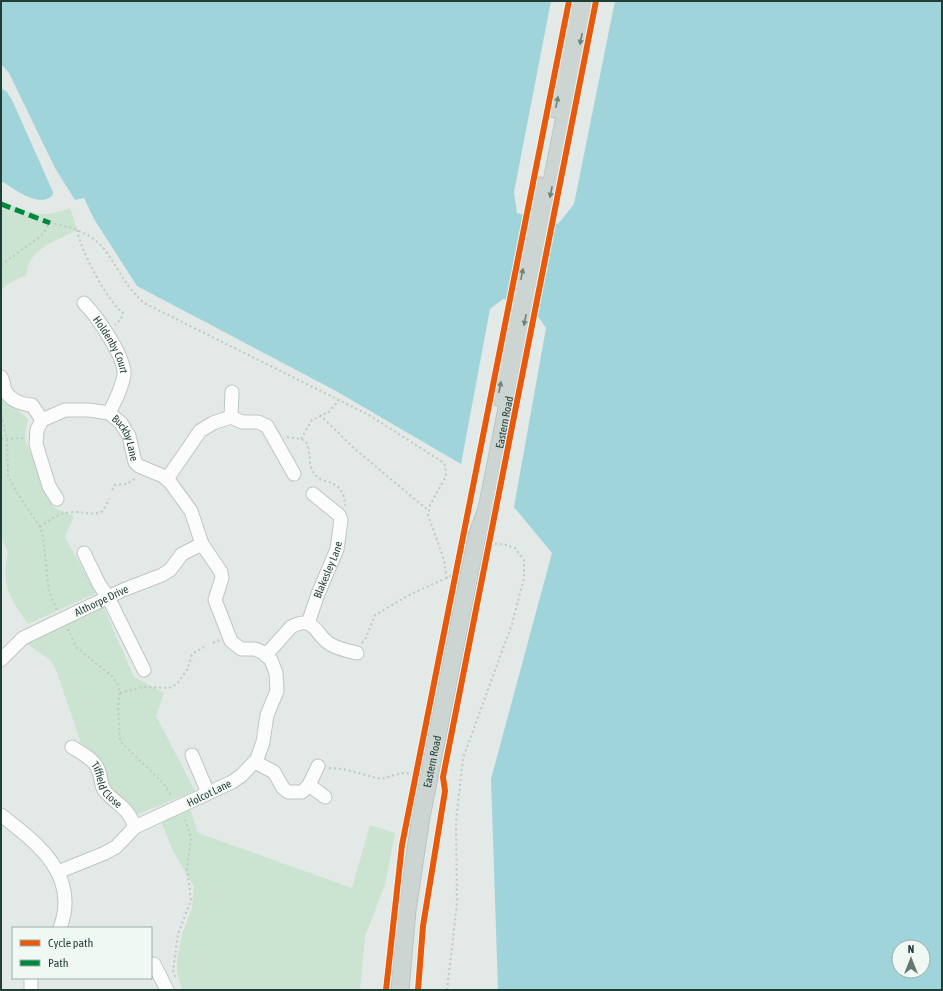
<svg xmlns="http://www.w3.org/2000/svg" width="943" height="991" viewBox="0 0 943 991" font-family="'Asap Condensed',sans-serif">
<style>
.green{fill:#cae4d1}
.water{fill:#9fd4db;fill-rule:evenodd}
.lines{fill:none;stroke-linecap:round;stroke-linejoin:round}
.minor-casing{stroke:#bfc6c3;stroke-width:15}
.major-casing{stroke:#bbc5c2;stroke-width:19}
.path{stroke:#bfc9c5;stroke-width:2;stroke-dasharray:2 3;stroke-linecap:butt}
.minor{stroke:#fbfcfb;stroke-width:13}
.major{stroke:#ccd5d2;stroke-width:17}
.quiet{stroke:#00873e;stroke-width:5;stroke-dasharray:10 5;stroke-linecap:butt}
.cycleway-casing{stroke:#f0f8f4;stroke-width:8}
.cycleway{stroke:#e8590c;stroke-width:6}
.oneway{fill:#6d827c}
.labels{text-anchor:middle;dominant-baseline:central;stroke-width:3;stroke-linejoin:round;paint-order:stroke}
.street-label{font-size:11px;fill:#1f3e35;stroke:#f0f8f4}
</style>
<rect width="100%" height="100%" fill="#e2e9e6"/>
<path class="green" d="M1 200C28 214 41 219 70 208L77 230C55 242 30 247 26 275L6 285 1 291Z
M1 391 15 408 28 419 25 434 26 442 53 507 74 516 65 537 96 593 28 624C10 598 0 585 8 553L1 536Z
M103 606 134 677 164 693 156 716 195 791 136 815 106 786 82 746 55 667 50 660 26 643Z
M190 809 198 833 352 888 370 825 395 833 385 885 365 936 360 990H182L177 972V960L182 934 192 908 194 887 173 851 161 821Z"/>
<path class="water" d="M1 1H551L514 192 517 213 558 224 574 204 615 1H942V990H498L491 779 552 553 514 507 546 328 537 315 538 308 503 299 490 309 461 464 336 391 137 286 94 219 84 198 75 200 55 168 9 73 1 64ZM899 947H923V971H899Z
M1 88 7 92 13 102 53 192 52 196C38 208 15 189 1 181Z"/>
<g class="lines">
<defs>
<g id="minor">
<path id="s1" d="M84 303C96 315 126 358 124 375 122 389 115 401 109 413"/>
<path d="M1 377C4 381 3 385 5 390 10 401 21 404 32 405L42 420"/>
<path d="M231 417 232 392"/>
<path d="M167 479 200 431 213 423 231 417 242 422H258L267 426 294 474"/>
<path id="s2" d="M57 499 49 486 36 444 37 430 42 420 65 410H89L109 413 121 423 129 436 135 462 139 466 163 476 170 482 191 511 202 544 221 572 222 578 215 600 231 641 241 649H255L262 652 271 660 276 673 277 691 267 715 263 742 257 759 242 775 232 782 135 827 116 847 105 853 58 872"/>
<path d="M84 553 99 584 108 597 144 670"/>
<path id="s3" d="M308 623 318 594 337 549 341 520 339 515 313 494"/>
<path d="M266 655 291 627C315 614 315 635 330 644 338 649 348 651 357 653"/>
<path id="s4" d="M1 660 23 638 123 590 162 575 170 570 182 554 202 544"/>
<path id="s5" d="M72 747C81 753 96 760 99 772 101 777 101 785 104 790 117 806 126 804 135 827"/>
<path d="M192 755 208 793"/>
<path d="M255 762 274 772 283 788 288 792H302L309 785 325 797"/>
<path d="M309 785 318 766"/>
<path d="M1 815C37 843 80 875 60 928"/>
<path d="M154 964 167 990"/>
<path d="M31 990V978"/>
</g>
<g id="major">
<path d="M555 109 576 1"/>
<path d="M498 397 540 186"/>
<path id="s6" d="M400 990 407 910 421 817 477 536 487 509 588 1"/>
</g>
</defs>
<use href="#minor" class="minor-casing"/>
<use href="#major" class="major-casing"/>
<path class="path" d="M77 230C80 248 108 304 123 312L121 319 115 325
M1 265 41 236 50 223C69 226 92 233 104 249 119 269 125 286 144 303L369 415 441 461 445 465 446 476 430 505 428 515 444 560 447 579
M1 415 7 439 8 475 16 491 40 527 43 536 49 592 57 610
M320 415 356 450 429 511
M287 437 301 439 306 442C311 451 308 464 313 472 322 487 344 476 345 506
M1 439 24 438
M301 439 312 420 329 412 339 400
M112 490 115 485 127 484 137 477
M40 527C51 519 60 512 75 512 87 512 91 516 103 511L109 499
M68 629 76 647 113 677 118 685 120 693 118 707 120 741 164 784 172 797
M213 643 219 640
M362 643 366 638 375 615 411 594 455 574
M120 693 143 687 169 688 177 684 187 670 192 654 204 647
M329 768 343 769 381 779 402 773 415 774
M175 977 173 971 178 934 191 900 187 869 191 838 184 816
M447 990 457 903 456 821 463 758 512 624 524 578V560L515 548 507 545 489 543"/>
<use href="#minor" class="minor"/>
<use href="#major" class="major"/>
<path class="quiet" d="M1 204 50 223"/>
<defs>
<path id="cycleway" d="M386 990 402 845 569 1
M418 990 423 926 445 791 443 777 596 1"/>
</defs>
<use href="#cycleway" class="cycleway-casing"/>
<use href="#cycleway" class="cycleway"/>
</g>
<defs><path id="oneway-solid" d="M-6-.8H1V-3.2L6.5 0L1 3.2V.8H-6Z"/></defs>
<g class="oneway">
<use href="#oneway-solid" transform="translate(581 39) rotate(101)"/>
<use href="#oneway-solid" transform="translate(557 102) rotate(-79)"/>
<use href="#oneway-solid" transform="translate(551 192) rotate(101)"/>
<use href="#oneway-solid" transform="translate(522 274) rotate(-79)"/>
<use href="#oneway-solid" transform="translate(525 320) rotate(101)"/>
<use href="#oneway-solid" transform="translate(500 387) rotate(-79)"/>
</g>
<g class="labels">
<g class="street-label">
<text stroke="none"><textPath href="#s1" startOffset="50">Holdenby Court</textPath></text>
<text stroke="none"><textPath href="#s6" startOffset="578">Eastern Road</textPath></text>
<text stroke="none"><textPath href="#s2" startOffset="185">Buckby Lane</textPath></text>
<text stroke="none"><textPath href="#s3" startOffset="57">Blakesley Lane</textPath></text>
<text stroke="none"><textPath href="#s4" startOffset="118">Althorpe Drive</textPath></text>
<text stroke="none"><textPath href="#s6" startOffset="231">Eastern Road</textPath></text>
<text stroke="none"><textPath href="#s5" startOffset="53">Tiffield Close</textPath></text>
<text transform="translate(209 793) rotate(-26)">Holcot Lane</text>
</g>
</g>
<rect width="943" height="991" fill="none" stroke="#1f3e35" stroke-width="4"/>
<rect x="12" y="927" width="140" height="52" fill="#f0f8f4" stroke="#9caea8"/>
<rect x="20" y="940" width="20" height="6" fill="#e8590c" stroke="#9caea8"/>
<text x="48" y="947" font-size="12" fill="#1f3e35">Cycle path</text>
<rect x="20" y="960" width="20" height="6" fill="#00873e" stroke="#9caea8"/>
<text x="48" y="967" font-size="12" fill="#1f3e35">Path</text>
<g transform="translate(911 959)"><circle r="19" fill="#f0f8f4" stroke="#9caea8"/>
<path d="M0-3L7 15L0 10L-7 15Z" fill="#637a73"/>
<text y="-6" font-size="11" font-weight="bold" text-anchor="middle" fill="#1f3e35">N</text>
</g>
</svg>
